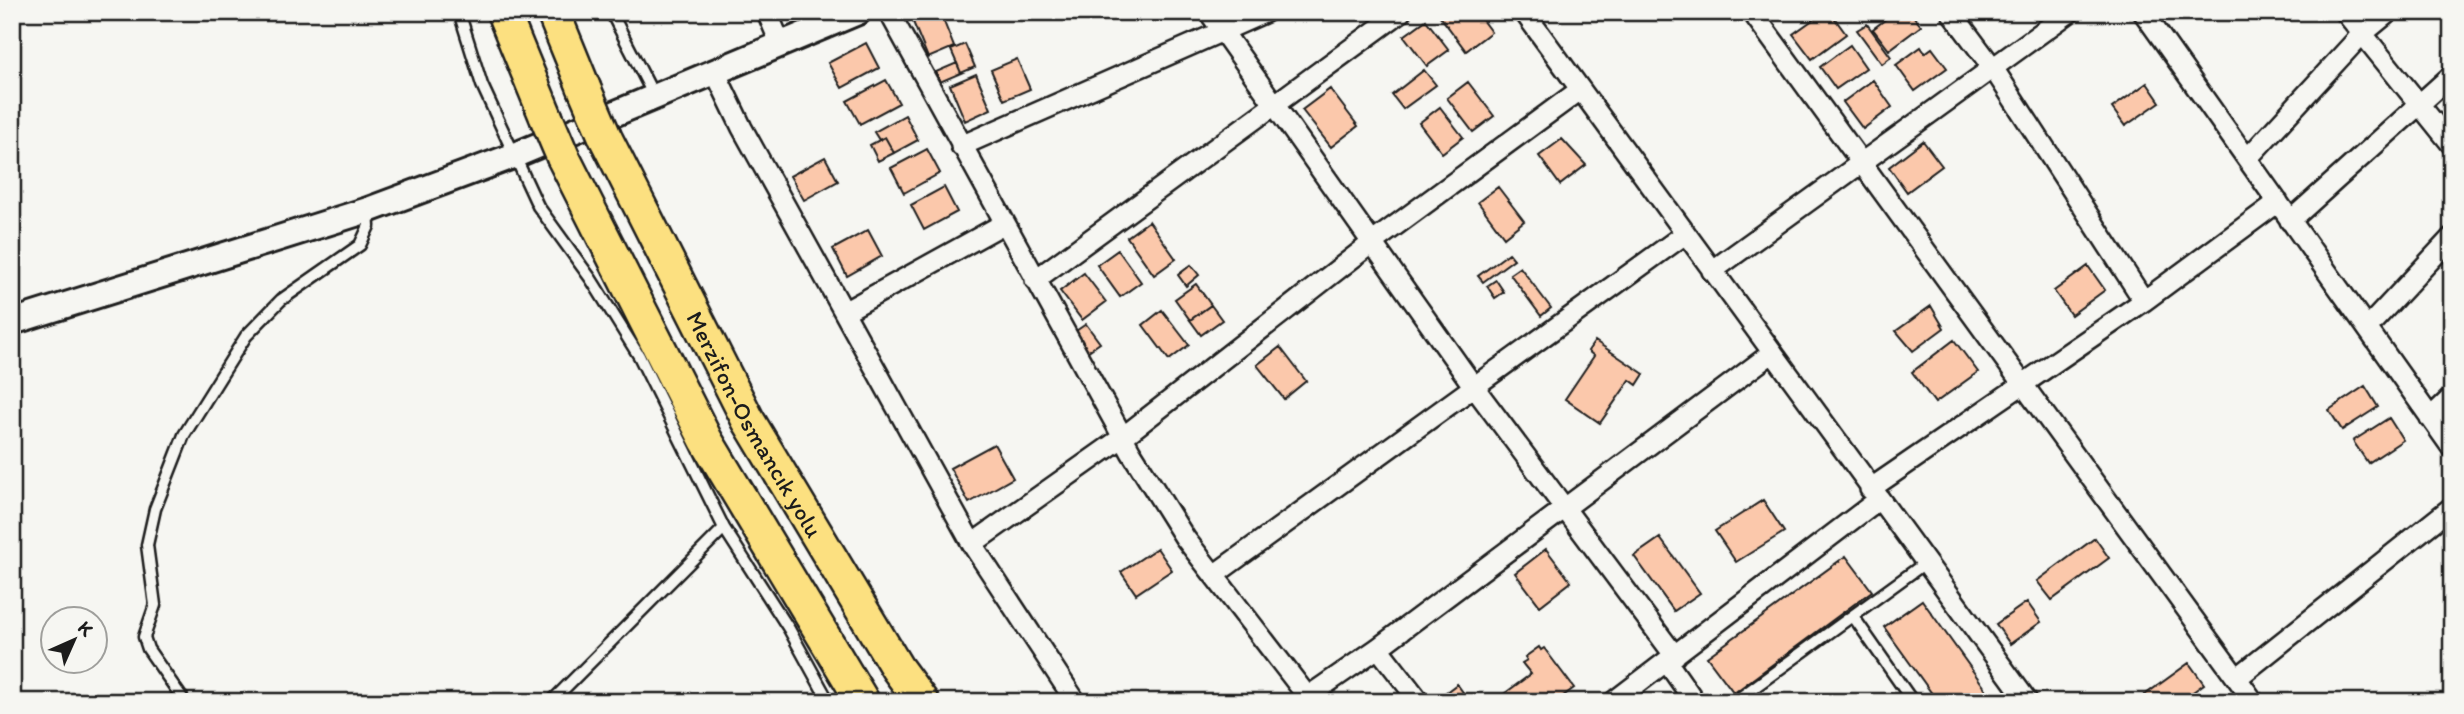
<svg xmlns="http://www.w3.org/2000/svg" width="2464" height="714" viewBox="0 0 2464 714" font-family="Itim,sans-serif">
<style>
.building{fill:#fbc8ab;stroke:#1c1c1c;stroke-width:2}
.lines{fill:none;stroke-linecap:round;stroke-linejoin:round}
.service-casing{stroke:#1c1c1c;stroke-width:15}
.minor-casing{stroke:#1c1c1c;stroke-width:24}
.tertiary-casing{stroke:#1c1c1c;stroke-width:30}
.trunk-casing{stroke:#1c1c1c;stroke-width:37}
.service{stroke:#f6f6f2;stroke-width:10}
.minor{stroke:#f6f6f2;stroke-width:19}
.tertiary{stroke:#f6f6f2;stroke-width:24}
.trunk{stroke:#fce080;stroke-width:32}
.trunk-bridge-casing{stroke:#1c1c1c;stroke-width:37;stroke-linecap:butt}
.trunk-bridge{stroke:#fce080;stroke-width:32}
.labels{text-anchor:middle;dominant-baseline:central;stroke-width:7;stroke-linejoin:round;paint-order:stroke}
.street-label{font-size:24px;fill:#1c1c1c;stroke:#f6f6f2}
</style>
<rect width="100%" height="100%" fill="#f6f6f2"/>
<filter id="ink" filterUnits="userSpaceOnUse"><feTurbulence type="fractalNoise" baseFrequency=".0143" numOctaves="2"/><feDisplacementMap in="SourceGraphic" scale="14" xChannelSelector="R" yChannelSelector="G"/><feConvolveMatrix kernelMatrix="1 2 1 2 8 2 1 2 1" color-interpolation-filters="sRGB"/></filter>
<g filter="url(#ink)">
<path class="building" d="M940 12 954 47 928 58 913 22Z
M1437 12H1476L1491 32 1466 51Z
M1824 12H1830L1846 34 1812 59 1793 34Z
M1895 12H1910L1921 26 1889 50 1873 29Z
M1426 20 1449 50 1427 66 1404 36Z
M1867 24 1891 57 1882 64 1857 30Z
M866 43 879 68 842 88 828 63Z
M965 44 975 67 961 73 951 50Z
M1850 45 1866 68 1836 89 1820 67Z
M1921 47 1925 53 1932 48 1947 68 1915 91 1896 65Z
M1017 59 1030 89 1004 100 991 70Z
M957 63 961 73 940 82 936 72Z
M1424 70 1436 85 1403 109 1392 95Z
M976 74 991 109 965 121 950 85Z
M886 80 899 103 860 124 847 101Z
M1873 80 1892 107 1863 129 1843 102Z
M1468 82 1494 116 1473 132 1447 98Z
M2147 83 2160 102 2125 126 2112 108Z
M1330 89 1358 126 1331 147 1302 110Z
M1440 107 1463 137 1442 153 1419 123Z
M905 115 918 140 894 153 885 137 879 140 874 132Z
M885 137 894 153 878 161 870 145Z
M1562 139 1586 165 1560 185 1539 156Z
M1923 141 1942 166 1907 192 1889 167Z
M927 149 940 173 904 193 891 168Z
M825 157 838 181 804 200 790 176Z
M944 187 957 212 924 230 911 205Z
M1498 187 1524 221 1504 237 1478 202Z
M1149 221 1176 259 1154 275 1127 237Z
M868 230 882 256 847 276 833 249Z
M1118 250 1141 282 1120 297 1097 265Z
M1509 253 1514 259 1483 282 1478 276Z
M1191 265 1199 275 1186 286 1178 275Z
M2088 266 2105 290 2071 315 2054 291Z
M1520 267 1551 308 1541 316 1510 274Z
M1084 273 1106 302 1082 320 1060 291Z
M1496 280 1504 292 1495 298 1487 286Z
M1196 284 1211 305 1190 320 1175 299Z
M1211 305 1222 320 1201 335 1190 320Z
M1931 306 1944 328 1913 351 1896 331Z
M1162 310 1189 345 1169 360 1143 325Z
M1086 324 1100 343 1087 352 1073 333Z
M1954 340 1978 372 1935 403 1912 372Z
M1595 341 1644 374 1637 385 1630 380 1600 423 1565 399 1594 356 1588 351Z
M1280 347 1306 381 1284 399 1257 365Z
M2365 386 2378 407 2342 430 2329 410Z
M2389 418 2403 440 2368 463 2353 441Z
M994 444 1013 478 969 503 950 468Z
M1763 500 1784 532 1736 562 1715 531Z
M1660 538 1700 593 1674 611 1634 556Z
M2095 538 2109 558 2052 600 2037 581Z
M1157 548 1172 570 1136 594 1121 572Z
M1546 549 1571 582 1540 606 1515 573Z
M1846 556 1872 591 1734 693 1707 657Z
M1922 600 1995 702H1938L1884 627Z
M2027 602 2041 622 2010 644 1996 624Z
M1539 647 1541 650 1544 648 1574 688 1555 702H1493L1531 674 1522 663 1527 660 1525 657Z
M2189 663 2204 684 2179 702H2135Z
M1457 684 1470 702H1433Z"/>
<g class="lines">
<defs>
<path id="service" d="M459 12 482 85 538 206 591 279 639 356 724 528 789 629 829 702
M611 12 655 98
M1853 616 1913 702
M185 702 148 649 144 637 155 605 147 545 155 509 184 435 246 336 281 300 360 245 369 226 368 210
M551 702 724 528
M1734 702 1925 563"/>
<path id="minor" d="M767 12 781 45
M889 12 1131 452 1185 538 1307 696
M1209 12 1474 387 1675 656
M1524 12 2028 702
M1752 12 2254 702
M1951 12 1993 68 2144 301
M2143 12 2452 448
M2345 12 2452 145
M716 74 742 128 844 312 1005 223
M961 146 1266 12
M2247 159 2361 35 2389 12
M2290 221 2452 75
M1712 271 2070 12
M1035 280 1401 12
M844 312 972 544 1076 702
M2367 328 2452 237
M2430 418 2452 397
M1870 489 2144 301 2278 202
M972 544 1123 437 1373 242 1580 90
M1214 575 1685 234
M1378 648 1420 702
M1667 662 1695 702
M2237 678 2452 507
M1300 702 1378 648 1772 353
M1613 702 1878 500"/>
<path id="tertiary" d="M12 322 368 210 513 156 858 12"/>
<g id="trunk">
<path d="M503 12 546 117"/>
<path d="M553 12 584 88"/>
<path id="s1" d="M605 137 748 420 897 668 922 702"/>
<path d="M563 157 706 440 863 702"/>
</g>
</defs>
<use href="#service" class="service-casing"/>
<use href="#minor" class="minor-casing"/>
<use href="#tertiary" class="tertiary-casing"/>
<use href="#trunk" class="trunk-casing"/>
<use href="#service" class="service"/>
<use href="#minor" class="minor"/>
<use href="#tertiary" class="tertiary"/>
<use href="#trunk" class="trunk"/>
<defs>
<path id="trunk-bridge" d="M584 88 605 137
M546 117 563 157"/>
</defs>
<use href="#trunk-bridge" class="trunk-bridge-casing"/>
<use href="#trunk-bridge" class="trunk-bridge"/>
</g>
</g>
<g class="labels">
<g class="street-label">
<text stroke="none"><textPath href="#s1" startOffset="324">Merzifon-Osmancık yolu</textPath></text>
</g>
</g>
<rect width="2464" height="714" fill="none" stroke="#f6f6f2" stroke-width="42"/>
<rect x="21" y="21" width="2422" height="672" fill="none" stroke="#1c1c1c" stroke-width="2.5" filter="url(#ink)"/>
<g transform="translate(74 640) rotate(45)"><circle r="33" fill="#f6f6f2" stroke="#9f9f9c" stroke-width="2"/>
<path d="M0-5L12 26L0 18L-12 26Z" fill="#1c1c1c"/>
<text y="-10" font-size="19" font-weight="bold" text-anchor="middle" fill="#1c1c1c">K</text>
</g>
</svg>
